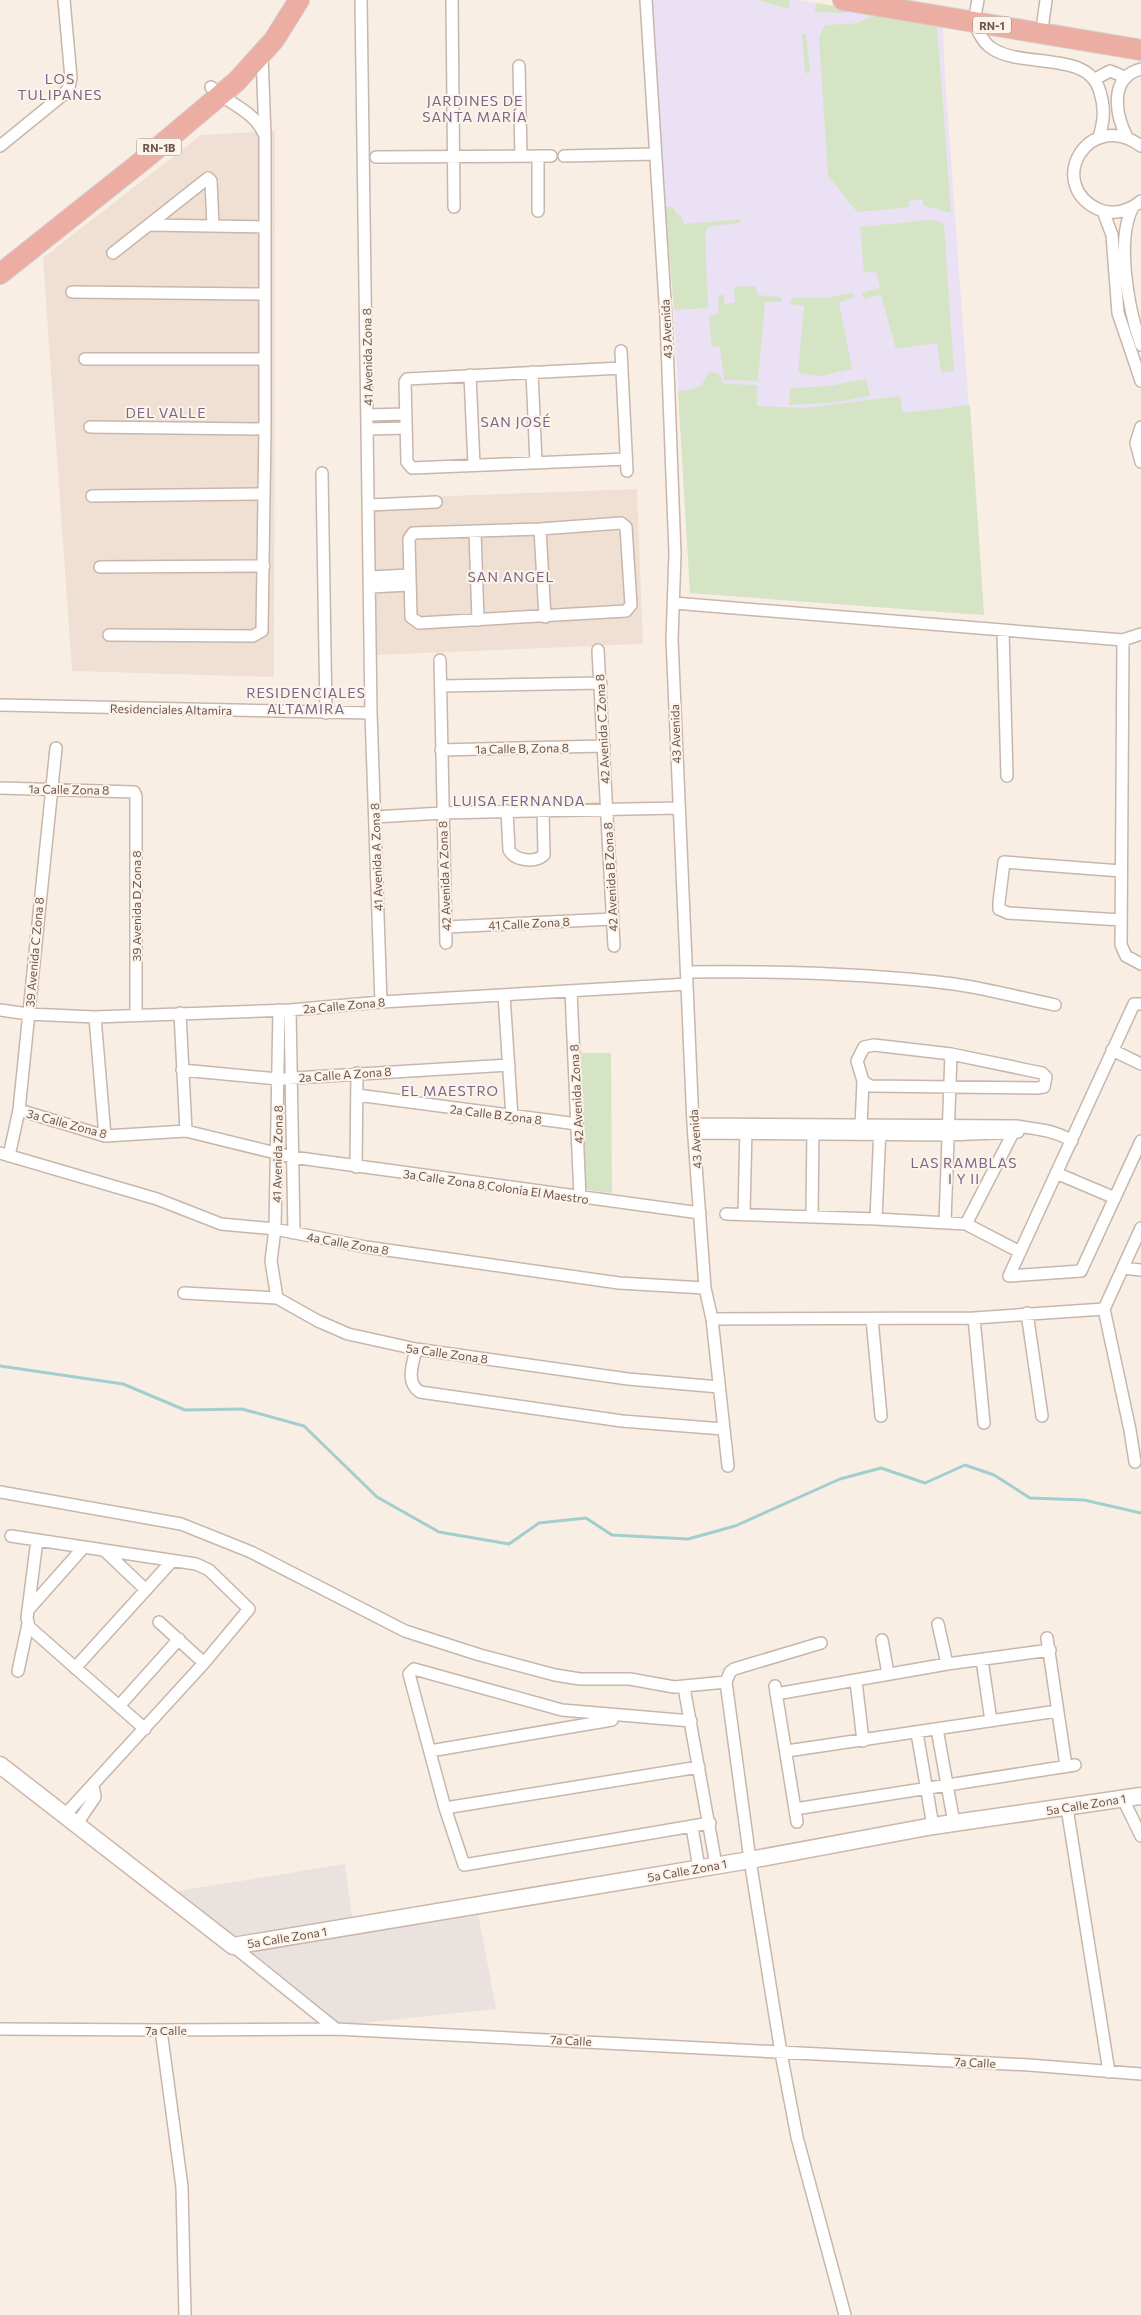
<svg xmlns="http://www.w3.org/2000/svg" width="1141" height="2315" viewBox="0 0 1141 2315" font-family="Commissioner,sans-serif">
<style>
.residential{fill:#f0e0d3}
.industrial{fill:#e9e2de}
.education{fill:#ebe1f5}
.green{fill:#d5e4c4}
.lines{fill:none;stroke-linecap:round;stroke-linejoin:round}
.stream{stroke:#a2ced0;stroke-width:3}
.street-casing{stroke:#c8b6ac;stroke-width:14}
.secondary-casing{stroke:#cdb7ac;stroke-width:19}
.highway-casing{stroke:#d4ccca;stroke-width:22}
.street{stroke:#fff;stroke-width:11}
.secondary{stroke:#fff;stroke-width:16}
.highway{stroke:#ecada2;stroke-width:20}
.labels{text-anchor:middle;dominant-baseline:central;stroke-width:4;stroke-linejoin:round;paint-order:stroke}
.shield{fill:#fcf3e9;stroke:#99847c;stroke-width:1}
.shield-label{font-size:11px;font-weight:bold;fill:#6e554d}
.street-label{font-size:12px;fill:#6e554d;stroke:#fcf3e9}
.neighbourhood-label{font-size:14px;letter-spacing:1px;fill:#7a658b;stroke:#fcf3e9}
</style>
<rect width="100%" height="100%" fill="#f9eee4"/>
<path class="residential" d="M275 131 274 677 72 671 43 258 201 135Z
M637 489 643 644 376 655 370 499Z"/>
<path class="industrial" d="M345 1864 353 1924 234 1943 166 1893Z
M478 1913 496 2009 342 2025 246 1951Z"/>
<path class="education" d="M652 0H798L943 26 945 77 984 615 690 593 671 266 662 174Z"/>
<path class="green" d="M758 0H789V9Z
M817 3 856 10 843 13 814 12Z
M870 16 937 26 951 213 924 206 922 199 909 201 910 207 857 212 828 176 819 37 824 26C840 22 856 28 870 16Z
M802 34H806L810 73H805Z
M665 207H673L676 213 681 216 684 224 741 219 740 223 709 226 705 233 708 308 674 310Z
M927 220 938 221 944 225 954 372H941L937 343 896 349 881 295 864 299 862 293 880 288 876 271 864 273 860 227Z
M756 286 757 295 780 297 782 302H765L758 381 724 380 720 347 712 346 709 316 719 314 718 295H724V304L735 303 734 287Z
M852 293 855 298 839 302 852 369 820 376 798 373 804 306 790 304 793 298H824Z
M711 372 719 374 724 384 757 385V406L806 408 900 396 903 413 970 405 984 615 690 593 678 391C688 390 699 390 704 381 707 377 706 375 711 372Z
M866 379 870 396 831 403 789 405 790 388 829 386Z
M574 1053H611L612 1193 580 1189Z"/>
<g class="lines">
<path class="stream" d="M0 1366 123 1384 185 1410 242 1409 304 1426 377 1497 439 1532 509 1544 539 1523 586 1518 612 1535 688 1539 735 1526 840 1479 881 1468 925 1483 965 1465 994 1475 1030 1498 1084 1500 1141 1513"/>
<defs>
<path id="street" d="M361 0 371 713 381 1002
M452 0 454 207
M646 0 666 318 675 554 672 639 693 1124 705 1288 712 1319 728 1466
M976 11 978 0
M974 22C978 31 982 41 990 47 1020 70 1089 49 1100 92 1105 108 1104 121 1099 137
M1043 22 1046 0
M519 66 521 156
M1095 79 1110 71 1120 75 1124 79
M211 87C227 103 254 111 263 132
M1127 137C1115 114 1109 77 1141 69
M0 146 64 94 69 87 71 78 64 0
M1141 146C1088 108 1045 184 1098 209 1113 216 1129 211 1141 201
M538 156V211
M564 156 655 154
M376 157 551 156
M1133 207C1115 240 1129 311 1141 345
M1103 211 1112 235 1118 313 1141 381
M149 225 264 227
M113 253 208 178 211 181 213 226
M72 292 264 294
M621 351 627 471
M85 359H264
M622 368 407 379 405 382 407 462 412 468 626 459
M532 372 536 463
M470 375 474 465
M368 415 406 414
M90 427 265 429
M1141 427 1136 443 1141 462
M368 429 406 428
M322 473 326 713
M92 496 264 494
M369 505 436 502
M621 523 626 527 631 605 626 611 419 623 411 617 409 539 413 533 540 529Z
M540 529 545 617
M475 532 478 620
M100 567 264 566
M370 577 409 575
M370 587 409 585
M674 603 1123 640 1141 634
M1003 631 1007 776
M109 635 253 636 262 631 265 429V136L262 55
M1123 640 1121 945 1126 956 1141 964
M598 650 614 946
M440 660 446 943
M441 686 601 683
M0 705 371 713
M441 750 604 746
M0 788 134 792 136 796V1015
M507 811 509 850C515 861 535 863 544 855L543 811
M375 817 442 813 678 808
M1121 920 1008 913 999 909V902L1004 862 1121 871
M446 927 612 919
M687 972C776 971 865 973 954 984 988 989 1022 998 1055 1005
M571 991 580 1197
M504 995 512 1117
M1141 1004H1134L1009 1276 1081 1271 1141 1141
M0 1010 28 1014 95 1017 290 1010 381 1002 687 984
M290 1010 294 1233
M180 1013 186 1131
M95 1017 105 1136
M874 1045 951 1054 1042 1073 1046 1077 1044 1087 1037 1088 870 1086 863 1081 857 1061 864 1047Z
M1112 1050 1141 1064
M182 1070 278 1079 509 1065
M357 1095 577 1124
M19 1110 105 1136 186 1131 292 1157 700 1213
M693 1124 1016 1126C1037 1129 1054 1130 1072 1141
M861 1126 863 1081
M694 1133 948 1135 1018 1132
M0 1153 157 1199 221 1224 275 1229 366 1247 619 1283 705 1288
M9 1156 19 1110 56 748
M356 1167 357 1073
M1056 1173 1115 1198
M726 1214 876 1219 966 1224 1020 1252
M744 1215 746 1127
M812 1216 813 1128
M876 1219 880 1128
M945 1222 951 1054
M966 1224 1013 1133
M1123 1268 1141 1270
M184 1293 277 1298 318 1321 348 1334 416 1349 628 1379 719 1387
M277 1298 271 1261 275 1229 279 1010
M1027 1313 1042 1416
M974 1318 984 1423
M712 1319 974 1318 1104 1309
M872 1319 881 1416
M416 1349C413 1364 405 1382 420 1392L622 1421 723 1429
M1135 1462 1130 1430 1104 1309 1141 1228
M0 1492 181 1524 251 1552 405 1631 480 1655 555 1675 580 1679H630L674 1687 726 1682 730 1672 734 1669 821 1643
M11 1536 196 1564 209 1570 249 1609 204 1663 64 1816
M37 1540 27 1618 29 1627 145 1729
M105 1551 146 1590
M28 1610 83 1548
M159 1622 204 1663
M938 1624 947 1664
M1047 1638 1066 1766
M882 1640 888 1674
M982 1660 991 1721
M75 1668 172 1561
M18 1671 28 1624
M856 1681 863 1741
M726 1682 750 1860 781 2053 797 2137 845 2315
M775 1686 797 1822
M685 1693 716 1865
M776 1694 947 1664 1050 1650
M119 1706 179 1639
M691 1721 562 1710 414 1669 409 1674 445 1808 464 1865 710 1823
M937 1729 954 1823
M917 1733 933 1826
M430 1751 612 1720
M787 1751 1057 1711
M1123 1799 1141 1836
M445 1808 699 1767
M1067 1808 1109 2072
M795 1809 1075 1765
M76 1825 95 1797 93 1785
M692 1827 699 1868
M233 1946 336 2029
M0 2029 161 2030 336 2029 1029 2065 1141 2074
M161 2030 182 2187 185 2315"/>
<path id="secondary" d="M0 1765 233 1946 750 1860 933 1826 1141 1796"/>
<path id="highway" d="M843 0 1141 50
M0 274 142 161 237 81 274 40 299 0"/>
</defs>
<use href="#street" class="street-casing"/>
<use href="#secondary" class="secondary-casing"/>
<use href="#highway" class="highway-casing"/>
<use href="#street" class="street"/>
<use href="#secondary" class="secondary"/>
<use href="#highway" class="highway"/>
</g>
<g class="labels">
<g class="shield">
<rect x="973" y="16.5" width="38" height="17" rx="4"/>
<rect x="136.5" y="138.5" width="45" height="17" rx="4"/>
</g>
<g class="shield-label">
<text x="992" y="25">RN-1</text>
<text x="159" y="147">RN-1B</text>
</g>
<g class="street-label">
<text transform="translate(666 329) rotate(-93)">43 Avenida</text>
<text transform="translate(367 357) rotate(-91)">41 Avenida Zona 8</text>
<text transform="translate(171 709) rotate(1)">Residenciales Altamira</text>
<text transform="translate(602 729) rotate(-93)">42 Avenida C Zona 8</text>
<text transform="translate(675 734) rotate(-92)">43 Avenida</text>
<text transform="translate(522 748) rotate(-1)">1a Calle B, Zona 8</text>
<text transform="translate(69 789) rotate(1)">1a Calle Zona 8</text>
<text transform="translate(376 857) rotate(-92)">41 Avenida A Zona 8</text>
<text transform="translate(444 876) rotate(-92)">42 Avenida A Zona 8</text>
<text transform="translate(610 877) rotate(-93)">42 Avenida B Zona 8</text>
<text transform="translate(136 906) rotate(-90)">39 Avenida D Zona 8</text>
<text transform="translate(529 923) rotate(-3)">41 Calle Zona 8</text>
<text transform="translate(34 952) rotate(-85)">39 Avenida C Zona 8</text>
<text transform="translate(344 1005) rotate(-5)">2a Calle Zona 8</text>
<text transform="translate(345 1074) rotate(-4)">2a Calle A Zona 8</text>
<text transform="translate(576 1094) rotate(-93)">42 Avenida Zona 8</text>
<text transform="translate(496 1114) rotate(7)">2a Calle B Zona 8</text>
<text transform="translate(67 1123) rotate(15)">3a Calle Zona 8</text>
<text transform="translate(695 1139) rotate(-94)">43 Avenida</text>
<text transform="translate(277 1154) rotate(-89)">41 Avenida Zona 8</text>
<text transform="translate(496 1186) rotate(8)">3a Calle Zona 8 Colonia El Maestro</text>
<text transform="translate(348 1243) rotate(10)">4a Calle Zona 8</text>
<text transform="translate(447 1353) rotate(8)">5a Calle Zona 8</text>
<text transform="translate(1086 1804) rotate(-9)">5a Calle Zona 1</text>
<text transform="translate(687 1870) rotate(-10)">5a Calle Zona 1</text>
<text transform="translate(287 1937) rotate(-9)">5a Calle Zona 1</text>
<text x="166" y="2030">7a Calle</text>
<text transform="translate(571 2040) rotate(3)">7a Calle</text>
<text transform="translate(975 2062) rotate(3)">7a Calle</text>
</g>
<g class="neighbourhood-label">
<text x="60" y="78">LOS<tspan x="60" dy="16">TULIPANES</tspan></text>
<text x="475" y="100">JARDINES DE<tspan x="475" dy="16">SANTA MARÍA</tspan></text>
<text x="166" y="412">DEL VALLE</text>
<text x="516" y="421">SAN JOSÉ</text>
<text x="511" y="576">SAN ANGEL</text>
<text x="306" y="692">RESIDENCIALES<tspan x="306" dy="16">ALTAMIRA</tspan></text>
<text x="519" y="800">LUISA FERNANDA</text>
<text x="450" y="1090">EL MAESTRO</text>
<text x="964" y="1162">LAS RAMBLAS<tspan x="964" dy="16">I Y II</tspan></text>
</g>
</g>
</svg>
